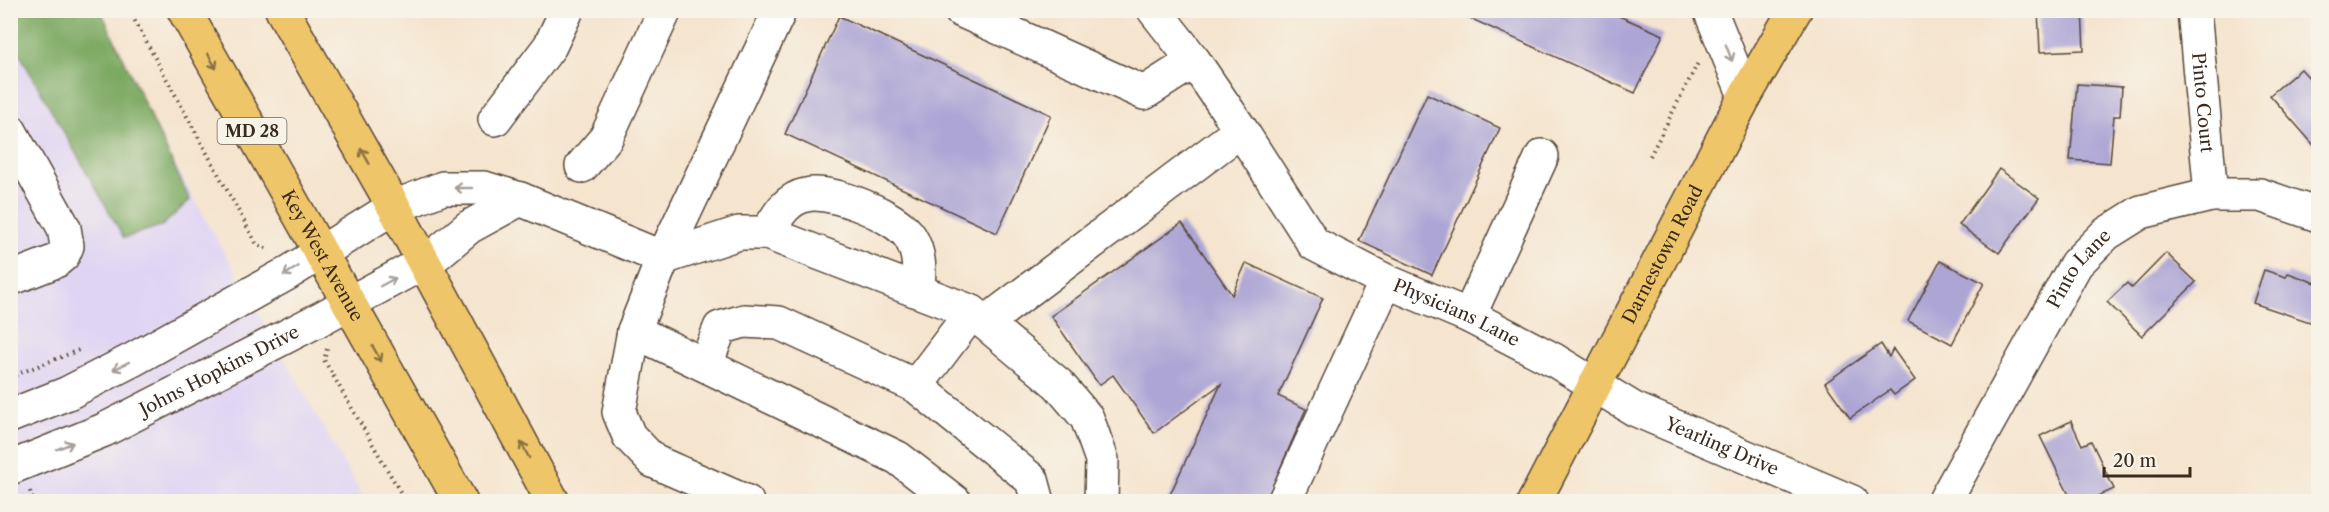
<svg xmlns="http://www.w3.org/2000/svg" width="2329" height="512" viewBox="0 0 2329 512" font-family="'Libre Caslon Text',serif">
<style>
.built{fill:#e0d4f4}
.forest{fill:#7ca962;stroke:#5c6a40;stroke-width:1.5}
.building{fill:#ada6d5}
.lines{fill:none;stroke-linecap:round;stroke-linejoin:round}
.minor-casing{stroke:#574638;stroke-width:36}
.major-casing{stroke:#574638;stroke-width:36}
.path{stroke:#574638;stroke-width:4;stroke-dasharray:1.5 4.5;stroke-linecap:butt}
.minor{stroke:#fff;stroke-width:33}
.major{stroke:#eec569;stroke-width:33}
.oneway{stroke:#a79f9a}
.oneway2{stroke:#8c7040}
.labels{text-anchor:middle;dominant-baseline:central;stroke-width:6;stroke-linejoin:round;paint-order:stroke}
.shield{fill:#f7f3e8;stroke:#73665b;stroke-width:1.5}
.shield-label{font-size:16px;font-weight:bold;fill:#3b2a1e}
.street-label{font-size:18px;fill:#3b2a1e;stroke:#f7f3e8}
</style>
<rect width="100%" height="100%" fill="#f7f3e8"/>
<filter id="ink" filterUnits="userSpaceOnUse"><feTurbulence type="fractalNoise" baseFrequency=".0167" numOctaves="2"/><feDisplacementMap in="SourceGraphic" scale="12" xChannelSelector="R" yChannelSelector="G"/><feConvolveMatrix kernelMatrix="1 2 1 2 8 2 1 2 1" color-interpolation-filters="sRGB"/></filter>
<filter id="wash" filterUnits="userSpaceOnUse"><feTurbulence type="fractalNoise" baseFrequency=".008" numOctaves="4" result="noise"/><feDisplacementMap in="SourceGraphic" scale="24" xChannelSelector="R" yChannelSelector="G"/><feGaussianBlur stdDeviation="1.35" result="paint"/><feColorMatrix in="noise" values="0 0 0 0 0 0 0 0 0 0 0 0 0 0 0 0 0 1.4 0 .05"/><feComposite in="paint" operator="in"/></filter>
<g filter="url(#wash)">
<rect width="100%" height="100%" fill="#f5e4ce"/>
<path class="built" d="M10 11H88L365 501H11Z"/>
<path class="forest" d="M10 11H101L190 200 163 225 124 238 11 39Z"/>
<g id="blocks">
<path class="building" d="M1452 10H1605L1663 35 1635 93Z
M2038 10H2082L2084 50 2040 52Z
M839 16 1051 115 997 233 785 134Z
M2301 69 2319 89V151L2270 95Z
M2077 84 2122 87 2120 116H2114L2110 163 2070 160Z
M1427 94 1500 128 1432 275 1359 241Z
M1999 169 2039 198 1999 253 1959 225Z
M1182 223 1232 295 1246 263 1323 298 1278 396 1306 409 1266 501H1167L1221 384 1154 433 1113 375 1099 385 1051 316Z
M2166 253 2196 282 2142 336 2107 302 2127 283 2132 288Z
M1940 261 1984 283 1952 344 1908 321Z
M2264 270 2286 277 2288 273 2319 284V325L2253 303Z
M1881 344 1889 357 1893 349 1915 380 1894 395 1890 390 1850 418 1825 383Z
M2071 421 2082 445 2091 441 2114 489 2088 501H2072L2040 436Z"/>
</g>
</g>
<g filter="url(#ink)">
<use href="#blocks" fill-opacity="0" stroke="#574638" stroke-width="1.5"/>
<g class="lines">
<defs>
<g id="minor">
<path d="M960 10 1144 93 1194 61 1154 10"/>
<path d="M1710 10 1745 96"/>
<path id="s1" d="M2194 10 2211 195"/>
<path d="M1194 61 1241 130"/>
<path d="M495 119 550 46 567 10"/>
<path d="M10 131 64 228 67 246 63 255 56 261 10 279"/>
<path d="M582 166 606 138 665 10"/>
<path d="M767 233C777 217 786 199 806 195 831 189 897 216 910 237 921 255 919 272 918 291"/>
<path d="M1469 316 1542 156"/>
<path id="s2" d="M985 323 1241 130 1314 244 1386 281 1469 316 1554 360 1634 409 1852 502"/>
<path d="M634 331 898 458 955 502"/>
<path d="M706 364 720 328 744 321 779 323 916 386 972 312"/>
<path d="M916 386 1032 480 1038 502"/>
<path d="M10 416 68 393 134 359 288 273 394 207 443 188H484L520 199 663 258 739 233H767L972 312 1058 384 1087 418 1102 460 1101 502"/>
<path id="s3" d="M10 468 104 430 318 320 432 258 469 227 520 199"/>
<path d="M747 502 653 461 629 436 619 412 634 331 663 258 780 10"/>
<path d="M1284 502 1386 281"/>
<path id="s4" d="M1944 502 2076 264 2106 234 2141 212 2211 195H2260L2318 215"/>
</g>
<g id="major">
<path id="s5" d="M184 10 461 502"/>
<path d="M282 10 394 207 553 502"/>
<path id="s6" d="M1534 502 1745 96 1795 10"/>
</g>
</defs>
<use href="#minor" class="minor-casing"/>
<use href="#major" class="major-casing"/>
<path class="path" d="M129 10 257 245 268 249
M1650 156 1698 63
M327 349 324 360 406 502
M10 377 79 350
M30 491 33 502"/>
<use href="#minor" class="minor"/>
<use href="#major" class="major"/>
</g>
<defs><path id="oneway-shaft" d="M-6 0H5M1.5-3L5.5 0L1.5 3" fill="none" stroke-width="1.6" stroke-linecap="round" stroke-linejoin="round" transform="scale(1.5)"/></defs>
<g class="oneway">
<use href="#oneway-shaft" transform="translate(1729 53) rotate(69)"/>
<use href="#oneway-shaft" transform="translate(463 188) rotate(-180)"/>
<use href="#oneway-shaft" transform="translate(291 271) rotate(148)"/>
<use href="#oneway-shaft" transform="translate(388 282) rotate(-28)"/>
<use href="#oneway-shaft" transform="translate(121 366) rotate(153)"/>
<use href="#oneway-shaft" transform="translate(65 446) rotate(-22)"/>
</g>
<g class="oneway2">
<use href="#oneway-shaft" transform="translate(212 61) rotate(61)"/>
<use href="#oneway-shaft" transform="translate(365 156) rotate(-120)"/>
<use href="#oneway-shaft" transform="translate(377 354) rotate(61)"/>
<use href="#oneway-shaft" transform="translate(525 450) rotate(-118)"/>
</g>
</g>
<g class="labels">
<rect class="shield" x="217.5" y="118" width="69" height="26" rx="4.5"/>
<g class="shield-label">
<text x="252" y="131">MD 28</text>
</g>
<g class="street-label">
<text stroke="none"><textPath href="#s1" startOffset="93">Pinto Court</textPath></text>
<text stroke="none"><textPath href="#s6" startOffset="279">Darnestown Road</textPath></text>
<text stroke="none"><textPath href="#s5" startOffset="282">Key West Avenue</textPath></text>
<text stroke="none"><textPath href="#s4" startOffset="270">Pinto Lane</textPath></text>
<text stroke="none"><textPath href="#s2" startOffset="614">Physicians Lane</textPath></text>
<text stroke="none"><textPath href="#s3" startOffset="231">Johns Hopkins Drive</textPath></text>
<text stroke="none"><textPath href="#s2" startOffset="912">Yearling Drive</textPath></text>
</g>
</g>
<rect width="2329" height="512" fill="none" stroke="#f7f3e8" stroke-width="36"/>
<path d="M2104 467v9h86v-9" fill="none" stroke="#3b2a1e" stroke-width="3"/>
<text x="2113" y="467" font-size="18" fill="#3b2a1e" stroke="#f7f3e8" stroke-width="4.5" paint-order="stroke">20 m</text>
</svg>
